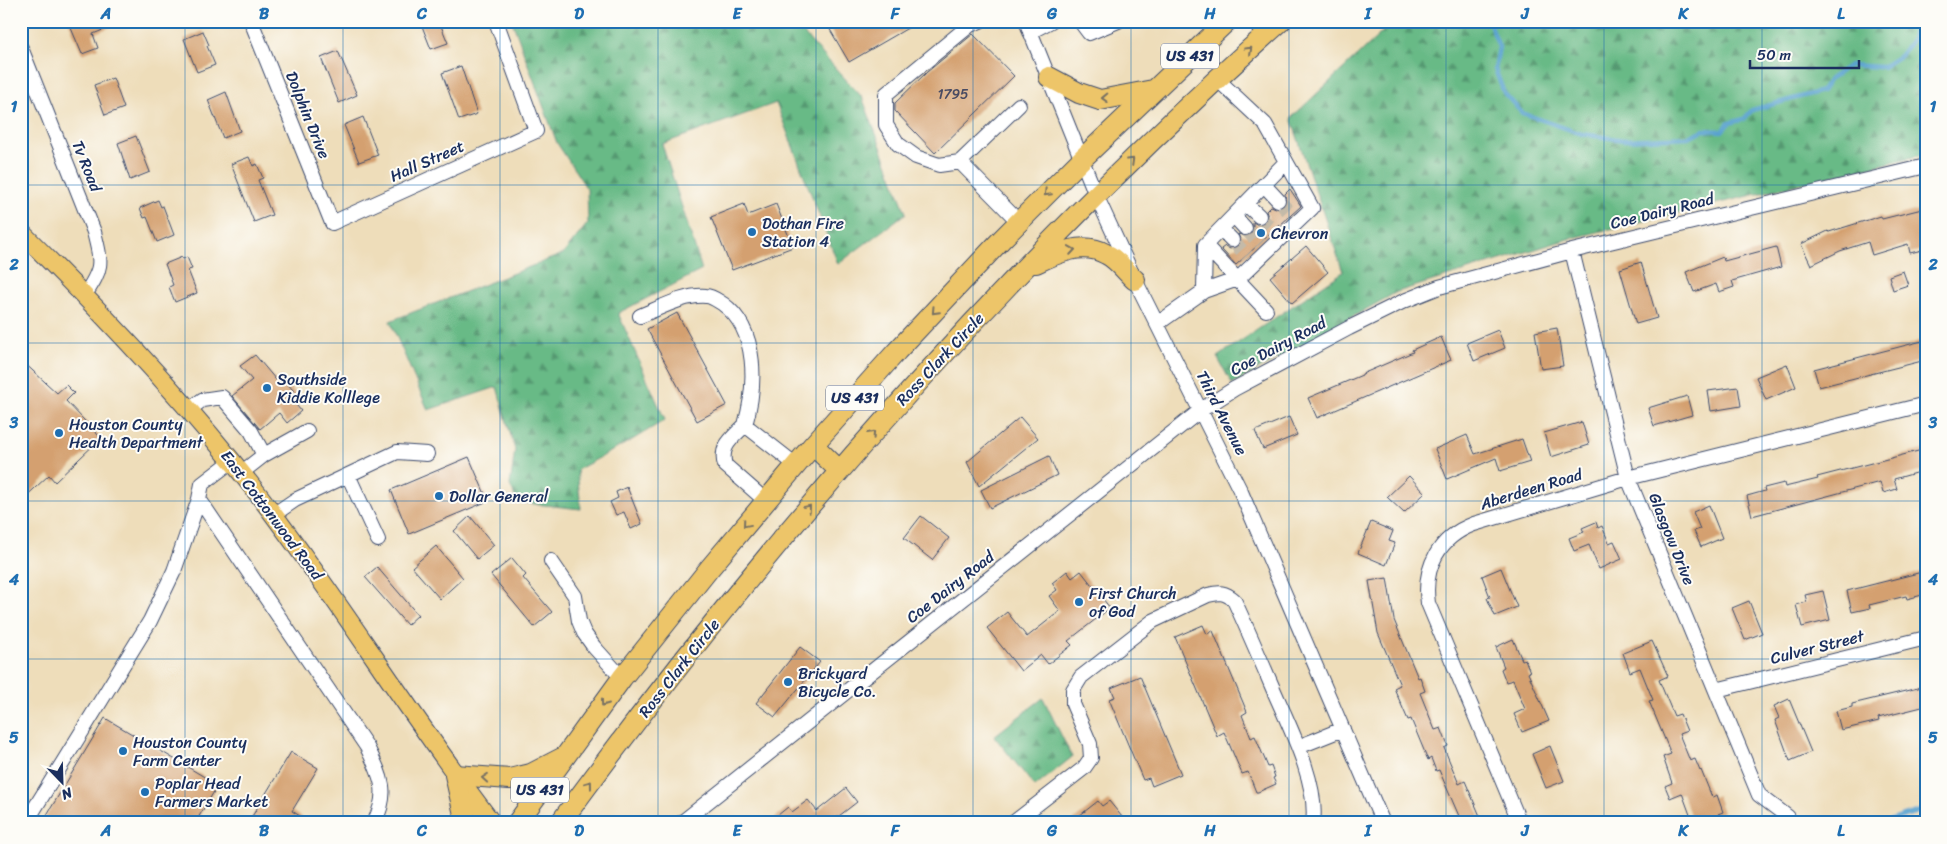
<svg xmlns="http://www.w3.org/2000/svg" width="1947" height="844" viewBox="0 0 1947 844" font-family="Sriracha,sans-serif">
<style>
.forest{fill:url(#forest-firs);stroke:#427472}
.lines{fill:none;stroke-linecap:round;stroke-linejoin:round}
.stream{stroke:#58a2cf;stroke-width:4.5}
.building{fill:#d4a06f}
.minor-tunnel{stroke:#c4baa8;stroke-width:14;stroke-dasharray:14 7;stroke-linecap:butt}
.minor-casing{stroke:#3b496c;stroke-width:16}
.major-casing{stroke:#3b496c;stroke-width:20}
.highway-casing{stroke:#3b496c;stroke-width:22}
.minor{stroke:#fff;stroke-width:14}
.major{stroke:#edc569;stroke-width:18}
.highway{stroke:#edc569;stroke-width:20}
.oneway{stroke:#797263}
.grid{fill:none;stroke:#1f6fb2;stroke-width:1;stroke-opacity:0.55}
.poi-dot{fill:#1f6fb2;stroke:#fdfcf7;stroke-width:2}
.labels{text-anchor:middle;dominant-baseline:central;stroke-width:4;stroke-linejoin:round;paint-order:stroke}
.number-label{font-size:14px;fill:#494b62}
.shield{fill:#fdfcf7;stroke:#5f6c8c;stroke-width:1}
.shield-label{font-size:15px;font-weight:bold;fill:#1b2f5e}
.street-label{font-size:16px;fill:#1b2f5e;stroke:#fdfcf7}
.poi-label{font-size:16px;fill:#1b2f5e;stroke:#fdfcf7;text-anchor:start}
.neatline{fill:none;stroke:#1f6fb2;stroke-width:2}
.grid-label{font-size:16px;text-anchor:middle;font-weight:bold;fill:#1f6fb2}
</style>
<defs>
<pattern id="forest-firs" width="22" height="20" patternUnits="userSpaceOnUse" patternTransform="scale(1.25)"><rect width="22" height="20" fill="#68ba86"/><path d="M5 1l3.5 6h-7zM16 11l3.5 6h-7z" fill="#559871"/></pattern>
</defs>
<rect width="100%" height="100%" fill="#fdfcf7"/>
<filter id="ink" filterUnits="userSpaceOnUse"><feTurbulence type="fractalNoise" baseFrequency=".02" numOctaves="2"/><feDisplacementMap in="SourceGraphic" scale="10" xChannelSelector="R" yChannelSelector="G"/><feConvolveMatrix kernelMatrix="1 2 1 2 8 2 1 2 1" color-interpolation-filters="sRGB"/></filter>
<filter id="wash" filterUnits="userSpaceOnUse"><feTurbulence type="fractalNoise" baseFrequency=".0096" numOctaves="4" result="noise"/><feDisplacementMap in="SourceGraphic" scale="20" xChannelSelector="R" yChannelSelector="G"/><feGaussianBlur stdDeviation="1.12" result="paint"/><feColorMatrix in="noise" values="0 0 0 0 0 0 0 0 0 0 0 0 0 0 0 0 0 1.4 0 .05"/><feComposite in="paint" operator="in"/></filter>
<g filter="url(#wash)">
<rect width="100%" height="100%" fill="#eeddba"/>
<path class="forest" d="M512 21H792L862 97 906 213 838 264 776 103 662 144 702 270 618 313 665 420 632 440 577 470 581 509 517 502 510 485 515 450 497 387 428 410 390 321 563 254 588 223 587 189 557 143Z
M1394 21H1926V65L1916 68 1926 105V154L1568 239 1397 292 1232 384 1217 357 1343 272 1291 118Z
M1043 698 1072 757 1035 787 994 736Z"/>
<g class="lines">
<path class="stream" d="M1489 21 1499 47 1495 69 1504 93 1522 113 1582 134 1624 140 1688 137 1704 130 1722 131 1729 123 1744 119 1752 110 1822 91 1830 79 1850 65 1882 67 1901 55 1912 40 1915 25 1920 21
M1883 823 1926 809"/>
</g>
<g id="blocks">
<path class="building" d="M68 21H123V22L93 34 98 48 82 54Z
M420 21H439L448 43 431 49Z
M825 21H920L849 62Z
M203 31 209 45 207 46 215 65 197 72 184 39Z
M973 34 1014 76 935 153 895 111V103L927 72Z
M338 51 357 95 339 103 321 58Z
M461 66 477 114 459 120 442 73Z
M113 78 124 108 105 115 94 85Z
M226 92 240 131 223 138 208 100Z
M363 117 378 155 359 162 344 125Z
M136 136 150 172 130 180 118 143Z
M249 157 253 166 257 164 263 178 258 180 272 215 254 222 231 164Z
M1290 189 1301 206 1236 265 1221 249 1225 246 1230 249 1238 246 1241 242 1238 234 1247 236 1253 231V222L1258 225 1265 222 1268 217 1266 211 1271 206 1276 208 1284 207 1286 202 1285 194Z
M158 200 161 207 163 206 174 235 157 242 147 217 144 218 140 208Z
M744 204 748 215 776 204 793 247 732 270 711 217Z
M1926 208V249L1910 253 1908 244 1872 255 1868 242 1840 251 1811 265 1801 244 1828 231 1829 232 1881 216 1882 219Z
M1306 246 1328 272 1292 303 1270 277Z
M1776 247 1781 267 1732 281 1734 287 1719 292 1716 284 1694 292 1686 272 1723 257 1724 261Z
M182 257 183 259 187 257 192 269 188 270 197 293 175 302 169 287 173 285 165 264Z
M1641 262 1657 318 1636 324 1620 269Z
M1903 271 1908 285 1893 290 1889 276Z
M677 313 727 405 697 421 647 329Z
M1557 328 1563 366 1541 369 1535 332Z
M1498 330 1505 348 1474 361 1467 343Z
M1441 337 1451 360 1317 418 1308 398 1362 375V374L1413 352 1412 350Z
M1926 340V360L1819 387 1814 369Z
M255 355 276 380 281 376 298 396 293 401 301 411 287 423 279 413 260 429 232 396 252 380 240 366Z
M21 360 57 393 66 385 74 393 66 401 101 438 55 482 49 475 21 501Z
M1787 364 1796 387 1766 400 1756 377Z
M1738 387 1741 406 1711 411 1708 391Z
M1687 396 1692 415 1654 426 1648 408Z
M1020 417 1038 438 979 486 967 462Z
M1289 417 1297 435 1263 449 1255 431Z
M1582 422 1589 445 1551 457 1544 433Z
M1467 435 1475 454 1522 439 1530 462 1500 471 1496 458 1447 479 1435 449Z
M1926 449V470L1894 479 1897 489 1883 493 1880 482 1752 516 1747 496 1765 491 1764 488 1784 483 1785 487 1818 479 1817 477Z
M1049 456 1057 475 990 508 981 490Z
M469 457 488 501 409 534 391 490Z
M1409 476 1425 493 1404 513 1387 497Z
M627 487 642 524 631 529 624 512 616 515 610 502 618 498 616 492Z
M1709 505 1722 538 1701 547 1694 531 1700 529 1693 512Z
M470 516 494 545 477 559 454 531Z
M921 516 949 538 932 560 904 538Z
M1371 522 1393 531 1389 541 1395 543 1386 565 1358 553Z
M1596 522 1598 528 1602 526 1609 543 1614 541 1622 559 1599 569 1589 545 1574 551 1569 538 1584 532 1582 528Z
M436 546 463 578 440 599 412 567Z
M512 558 526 575 523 578 552 612 534 627 491 575Z
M377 567 418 615 407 625 365 577Z
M1501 568 1517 607 1495 616 1487 598 1490 597 1482 576Z
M1067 571 1072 578 1081 571 1110 608 1068 641 1072 645 1048 664 1041 655 1021 671 987 628 1007 612 1027 637 1060 611 1049 596 1057 590 1052 583Z
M1926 571V594L1907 599 1906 596 1869 605 1870 608 1852 612 1847 591Z
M1387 578 1394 620 1418 678 1420 677 1425 691 1420 693 1435 730 1441 728 1448 746 1444 748 1459 784 1465 781 1480 816 1465 823H1462L1439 770 1436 771 1431 758 1428 760 1411 719 1408 720 1394 688 1400 685 1378 633 1369 581Z
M1823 591 1830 620 1802 627 1796 605 1807 602 1805 595Z
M1749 601 1762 633 1745 640 1732 608Z
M1203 625 1207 634 1213 631 1247 712 1242 715 1251 738 1255 736 1268 767 1271 766 1275 777 1273 778 1276 784 1258 792H1256L1248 772 1242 774 1224 732 1217 736 1175 637Z
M1513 639 1522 660 1525 659 1530 672 1528 673 1549 721 1522 732 1514 714 1525 709 1513 680 1506 682 1501 669 1504 667 1496 647Z
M1652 641 1668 676 1659 680 1674 716 1680 714 1687 731 1679 734 1690 761 1695 759 1700 771 1701 770 1712 797 1717 795 1723 812 1718 814 1721 823H1693L1682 793 1670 798 1665 786 1672 783 1663 757 1671 754 1649 701 1653 700 1640 668 1630 672 1623 653Z
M800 647 820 662 775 717 756 703Z
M1140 676 1181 774 1152 786 1149 778 1143 780 1109 699 1115 697 1111 688Z
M1926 686V706L1878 718 1879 721 1841 730 1836 711 1852 707V704Z
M1789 699 1811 752 1790 761 1775 720 1779 718 1774 706Z
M105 718 218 785 195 823H42Z
M1550 746 1564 781 1546 788 1532 754Z
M291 752 318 768 292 811 311 823H248Z
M846 788 857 802 830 823H768L788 807 792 812 808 800 817 811Z
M1098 801 1102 806 1109 801 1127 823H1070Z"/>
</g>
</g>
<g filter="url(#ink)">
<use href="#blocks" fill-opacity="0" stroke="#3b496c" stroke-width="1"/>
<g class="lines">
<path class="minor-tunnel" d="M1278 200 1293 216
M1259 216 1274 232
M1245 228 1260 244
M1232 240 1247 256"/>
<defs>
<path id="minor" d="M251 21 332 223 536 131 496 21
M1026 21 1096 195 1135 280 1241 492 1383 823
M1080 21 1089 33 1118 21
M1030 32 1051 21
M21 48 94 232C102 264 103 268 84 296
M1019 105 960 162 1019 222
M960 162 939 165 916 157 898 144 886 125V94L970 25 980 21
M1264 185 1278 200
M1246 204 1259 216
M1234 216 1245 228
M1221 229 1232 240
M1205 245 1266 310
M1572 251 1628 478 1759 795 1788 817
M1204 291 1205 245 1286 162
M640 316C660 308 685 294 706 296 712 296 718 301 723 304 759 330 756 387 745 425
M1157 324 1204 291 1238 279 1312 208 1265 124 1218 80
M189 410 202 400 222 397 251 431 264 455
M241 473 264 455 307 431
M348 475 378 540
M199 499 367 747C381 776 390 792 374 823
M766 501 725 465C719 446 733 438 745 425L796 465
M273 515 295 500 397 452 427 454
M551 561 575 596 579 621 584 633 594 647 622 678
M1716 690 1926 638
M1298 747 1343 729
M33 811 150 621 174 571 199 499 202 484 232 461
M681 823 1201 410 1234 389 1349 328 1404 301 1439 287 1572 251 1926 166
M1013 823 1084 768 1091 758 1090 744 1073 704V690L1081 677 1153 621 1208 595C1219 592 1225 592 1234 600 1247 628 1259 656 1271 684 1287 722 1319 782 1313 823
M1520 823 1428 603C1423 567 1439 537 1474 524L1628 478 1926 404"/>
<path id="major" d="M21 232C105 315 186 401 258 494 340 601 410 716 492 823"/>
<path id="highway" d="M1049 77 1079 93 1100 100 1153 90
M1036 263C1057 253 1083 241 1106 254 1117 259 1126 272 1135 280
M813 445 839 470
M466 823 455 775 510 779 531 774 562 758
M517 823 622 678 709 569 813 445 897 351 1002 239 1082 159 1227 21
M560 823C773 532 1012 261 1281 21"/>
</defs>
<use href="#minor" class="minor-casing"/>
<use href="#major" class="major-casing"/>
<use href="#highway" class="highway-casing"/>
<use href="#minor" class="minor"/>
<use href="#major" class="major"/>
<use href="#highway" class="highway"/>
</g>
<defs><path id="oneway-chevron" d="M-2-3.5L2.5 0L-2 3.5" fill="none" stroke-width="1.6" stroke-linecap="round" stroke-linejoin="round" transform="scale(1.25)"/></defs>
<g class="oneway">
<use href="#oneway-chevron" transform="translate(1249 50) rotate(-43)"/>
<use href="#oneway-chevron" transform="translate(1105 98) rotate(178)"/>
<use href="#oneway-chevron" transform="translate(1131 161) rotate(-44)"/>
<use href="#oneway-chevron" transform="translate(1047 193) rotate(135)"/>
<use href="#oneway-chevron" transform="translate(1072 250) rotate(-9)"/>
<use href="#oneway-chevron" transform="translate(935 311) rotate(133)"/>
<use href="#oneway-chevron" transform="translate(872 434) rotate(-48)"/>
<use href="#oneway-chevron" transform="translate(808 508) rotate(-50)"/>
<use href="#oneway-chevron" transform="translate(746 524) rotate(130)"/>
<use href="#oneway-chevron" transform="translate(604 703) rotate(126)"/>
<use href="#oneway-chevron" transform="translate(485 778) rotate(-175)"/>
<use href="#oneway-chevron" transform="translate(589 784) rotate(-53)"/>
</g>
</g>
<path class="grid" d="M185 21V823M343 21V823M500 21V823M658 21V823M816 21V823M973 21V823M1131 21V823M1289 21V823M1446 21V823M1604 21V823M1762 21V823M21 185H1926M21 343H1926M21 501H1926M21 659H1926"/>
<g class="poi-dot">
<circle cx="752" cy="232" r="5"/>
<circle cx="1261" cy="233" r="5"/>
<circle cx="267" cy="388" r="5"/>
<circle cx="59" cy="433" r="5"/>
<circle cx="439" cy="496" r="5"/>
<circle cx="1079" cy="602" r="5"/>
<circle cx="788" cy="682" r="5"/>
<circle cx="123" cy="751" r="5"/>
<circle cx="145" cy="792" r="5"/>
</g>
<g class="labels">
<g class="number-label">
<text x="953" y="94">1795</text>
</g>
<g class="shield">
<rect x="1161" y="43.5" width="58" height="25" rx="4"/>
<rect x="826" y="385.5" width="58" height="25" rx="4"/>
<rect x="511" y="777.5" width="58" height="25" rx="4"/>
</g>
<g class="shield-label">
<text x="1190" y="56">US 431</text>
<text x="855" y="398">US 431</text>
<text x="540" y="790">US 431</text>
</g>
<g class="street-label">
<text transform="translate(308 115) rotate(68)">Dolphin Drive</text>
<text transform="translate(427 161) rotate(-24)">Hall Street</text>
<text transform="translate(87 166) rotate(68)">Tv Road</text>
<text transform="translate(1662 211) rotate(-14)">Coe Dairy Road</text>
<text transform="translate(1278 346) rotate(-28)">Coe Dairy Road</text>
<text transform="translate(940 359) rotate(-47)">Ross Clark Circle</text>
<text transform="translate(1222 413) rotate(63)">Third Avenue</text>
<text transform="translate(1531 489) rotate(-17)">Aberdeen Road</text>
<text transform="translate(272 515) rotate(53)">East Cottonwood Road</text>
<text transform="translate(1672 539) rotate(68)">Glasgow Drive</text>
<text transform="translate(950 587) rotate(-38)">Coe Dairy Road</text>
<text transform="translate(1817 647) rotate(-14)">Culver Street</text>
<text transform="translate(679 668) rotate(-52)">Ross Clark Circle</text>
</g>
<g class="poi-label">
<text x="762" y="223">Dothan Fire<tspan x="762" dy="18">Station 4</tspan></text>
<text x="1271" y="233">Chevron</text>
<text x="277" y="379">Southside<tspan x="277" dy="18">Kiddie Kolllege</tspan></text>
<text x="69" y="424">Houston County<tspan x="69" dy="18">Health Department</tspan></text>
<text x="449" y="496">Dollar General</text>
<text x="1089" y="593">First Church<tspan x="1089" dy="18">of God</tspan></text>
<text x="798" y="673">Brickyard<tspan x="798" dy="18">Bicycle Co.</tspan></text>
<text x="133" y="742">Houston County<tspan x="133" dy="18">Farm Center</tspan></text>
<text x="155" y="783">Poplar Head<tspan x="155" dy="18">Farmers Market</tspan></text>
</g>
</g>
<rect width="1947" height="844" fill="none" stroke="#fdfcf7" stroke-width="55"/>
<g transform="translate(62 782) rotate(157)" stroke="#fdfcf7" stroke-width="4" paint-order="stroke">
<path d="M0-4L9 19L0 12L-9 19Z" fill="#1b2f5e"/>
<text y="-8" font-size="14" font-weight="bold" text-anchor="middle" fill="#1b2f5e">N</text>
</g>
<path d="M1750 60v8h109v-8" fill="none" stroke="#1b2f5e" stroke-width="2.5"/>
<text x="1757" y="60" font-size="15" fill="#1b2f5e" stroke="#fdfcf7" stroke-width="4" paint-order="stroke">50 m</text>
<rect x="28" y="28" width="1892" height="788" class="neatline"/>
<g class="grid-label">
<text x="106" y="19">A</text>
<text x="264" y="19">B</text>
<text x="422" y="19">C</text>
<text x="579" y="19">D</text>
<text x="737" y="19">E</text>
<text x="895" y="19">F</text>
<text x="1052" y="19">G</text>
<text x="1210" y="19">H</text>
<text x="1368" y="19">I</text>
<text x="1525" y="19">J</text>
<text x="1683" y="19">K</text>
<text x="1841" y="19">L</text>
<text x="14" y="112">1</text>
<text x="1933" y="112">1</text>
<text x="14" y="270">2</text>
<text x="1933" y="270">2</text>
<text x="14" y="428">3</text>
<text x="1933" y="428">3</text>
<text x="14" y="585">4</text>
<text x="1933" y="585">4</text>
<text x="14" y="743">5</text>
<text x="1933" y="743">5</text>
<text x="106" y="836">A</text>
<text x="264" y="836">B</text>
<text x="422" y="836">C</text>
<text x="579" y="836">D</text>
<text x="737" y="836">E</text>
<text x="895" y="836">F</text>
<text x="1052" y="836">G</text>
<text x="1210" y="836">H</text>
<text x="1368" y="836">I</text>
<text x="1525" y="836">J</text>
<text x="1683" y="836">K</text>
<text x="1841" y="836">L</text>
</g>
</svg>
